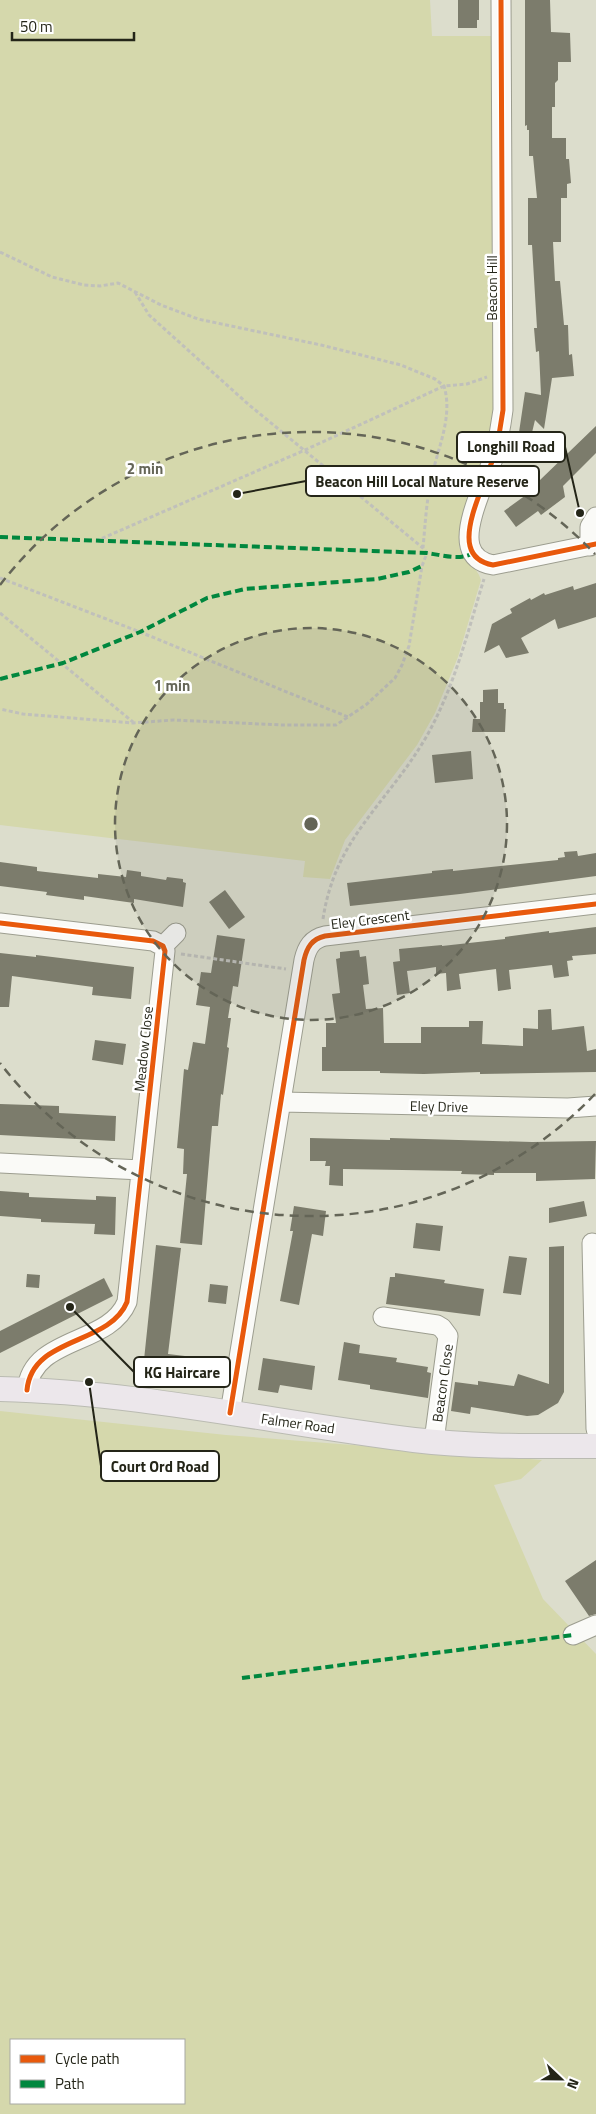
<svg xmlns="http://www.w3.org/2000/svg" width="596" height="2114" viewBox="0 0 596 2114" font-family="'Titillium Web',sans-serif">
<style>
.green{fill:#d5d8ac;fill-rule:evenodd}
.building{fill:#7c7c6c}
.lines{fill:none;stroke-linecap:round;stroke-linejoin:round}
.minor-casing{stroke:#9c9d8f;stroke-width:21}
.major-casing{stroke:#babbb2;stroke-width:26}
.path{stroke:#c0c0bb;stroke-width:3;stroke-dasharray:4 2.5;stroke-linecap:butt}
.minor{stroke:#fafaf7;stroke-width:19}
.major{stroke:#ece7eb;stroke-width:24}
.quiet{stroke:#00873e;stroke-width:4;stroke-dasharray:8 4;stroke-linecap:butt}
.cycleway-casing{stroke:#fff;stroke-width:8}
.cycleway{stroke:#e8590c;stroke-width:5}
.ring{fill:none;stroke:#646557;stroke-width:2.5;stroke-dasharray:9 6}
.labels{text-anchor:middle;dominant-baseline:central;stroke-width:5;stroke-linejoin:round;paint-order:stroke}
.street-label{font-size:14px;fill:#242518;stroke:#fff}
.centre{fill:#646557;stroke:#fff;stroke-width:2.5}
.ring-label{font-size:15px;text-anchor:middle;font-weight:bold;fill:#646557;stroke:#fff;stroke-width:5;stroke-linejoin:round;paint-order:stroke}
.leader{fill:none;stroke:#242518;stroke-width:2}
.callout-dot{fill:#242518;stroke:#fff;stroke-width:2}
.callout{fill:#fff;stroke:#242518;stroke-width:2}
.callout-label{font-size:15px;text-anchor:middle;font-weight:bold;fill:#242518}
</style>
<rect width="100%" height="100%" fill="#dcddcc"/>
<path class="green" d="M0 0H430L432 36H493V425L459 547C463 560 477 566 481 580L458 657 435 713 417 745 345 840 330 879 303 877 305 861 0 825Z
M0 1411 226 1435 542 1460 521 1479 494 1485 543 1599 596 1654V2114H0ZM11 2040H184V2103H11Z"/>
<path class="building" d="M458 0H479V20H477V28H458Z
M525 0H550L551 32 570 33 571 62H558V80L555 83V107H552V138H566V159H569L571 183 567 184V198H561V242H553L555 281H560L564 325H568L569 355 572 354 574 376 552 378 544 429 535 420 530 441 518 439 525 392 541 395 539 351 536 352 534 328H537L532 245H528V198H537L533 156H529V130H527V125L525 126Z
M596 426V453L563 486 565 497 541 515 538 511 516 527 504 511 526 495 524 492 540 480Z
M596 583V617L558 629 555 619 521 638 529 653 506 658 499 645 484 653 492 624 512 613 510 609 530 598 531 600 544 593 545 595 573 586 574 590Z
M498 689V703H504V709H506L505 732H472L473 719H480V702H483V690Z
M471 751 473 779 435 783 432 755Z
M577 851 578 856 596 853V876L460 894 350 906 347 883 432 873V871L453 869V871L558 860V858L565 857 564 852Z
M0 862 37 867V871L98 878V874L126 877 127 870 141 872V876L166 880 167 877 183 879V882L186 883 183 907 134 899V903L84 896V900L46 895 47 892 0 886Z
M225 890 245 917 229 929 209 902Z
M596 927V954L572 956 573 960 567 961 569 976 554 978 552 965 509 970 511 989 498 991 496 969 459 974 461 989 447 991 446 973 436 974V967L423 969 407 971 410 993 397 995 393 962 400 961 399 949 442 945V946L505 939V937L549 931V933Z
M217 935 245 939 238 987 233 986 228 1018H231L227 1047 229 1048 223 1095 221 1094 218 1126H212L202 1245 180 1243 187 1174H183L184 1149 177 1148 184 1069 188 1070 193 1042 205 1044 210 1007 196 1005 201 972 211 973Z
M359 950 360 957 366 956 369 984 363 985 366 1009 383 1008 384 1043H421V1027H469V1021H483L482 1044 523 1046V1028L538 1029V1010L551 1009 552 1030 584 1026 587 1051 596 1049V1072L480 1074V1072L424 1074 380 1073V1071H322V1047H326V1023H336L332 994 340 993 336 959 340 958V952Z
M0 953 36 957V955L134 967 131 999 92 995 93 987 12 976 9 1007H0Z
M95 1040 126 1044 123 1065 92 1060Z
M0 1104 59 1106V1113L116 1116 115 1141 0 1135Z
M310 1138 390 1140V1138L532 1142 596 1141 595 1179 536 1181V1173H494V1175L461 1174 462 1171 343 1169V1186L329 1185 330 1166H325L326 1161H310Z
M0 1191 29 1193V1197L96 1200V1196L116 1197 115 1235 94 1234 95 1224 41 1222V1219L0 1216Z
M584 1201 587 1216 549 1223V1208Z
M294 1206 326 1211 323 1236 312 1234 299 1305 280 1301 293 1231H290Z
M416 1223 443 1226 440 1251 413 1248Z
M156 1245 181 1248 168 1354 219 1360 216 1387 142 1379Z
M564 1246V1392L558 1403 538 1415 527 1416 471 1407 470 1414 451 1411 455 1382 478 1385V1381L514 1386 518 1374 549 1384V1247Z
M509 1256 527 1258 521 1295 503 1293Z
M395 1273 445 1280 444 1283 484 1289 480 1316 386 1304 390 1277H395Z
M27 1274 40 1275 39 1288 26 1287Z
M104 1278 113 1296 0 1353V1331Z
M210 1284 228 1286 226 1304 208 1302Z
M344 1342 360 1345 359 1353 397 1358 396 1362 428 1367 427 1372 431 1373 428 1398 370 1389V1385L338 1380Z
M263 1358 315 1366 312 1390 280 1385 278 1393 258 1390Z
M596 1560V1614L589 1616 565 1581Z"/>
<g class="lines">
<defs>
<path id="minor" d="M501 0 503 410C501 426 498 441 494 456 486 480 464 523 470 546 473 558 482 563 493 565L596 544
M590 546V527L596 517
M0 923 153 941 163 946 165 951 127 1302C109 1346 32 1336 27 1390
M163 946 176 933
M281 1102 568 1108 596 1106
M0 1163 141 1170
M592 1243 596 1429
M383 1317 437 1325 442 1328 448 1336 434 1441
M230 1413 304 960C307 947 312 939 325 936L596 904
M573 1635 596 1625"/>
<path id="major" d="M0 1389C139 1392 276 1423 414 1440 474 1447 535 1446 596 1446"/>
</defs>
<use href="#minor" class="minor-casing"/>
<use href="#major" class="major-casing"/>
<path class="path" d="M0 252 52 277 84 285 100 286 118 283 161 305 198 319 321 345 401 365 435 379 444 386C454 419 435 453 430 486 426 506 425 527 423 548L427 553 422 566 409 646 402 665 395 678 367 704 336 725H283L173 720 133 723 23 714 0 709
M135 292 149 315 248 404 423 548
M96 541 305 450 444 386 467 384 487 377
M0 578 140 632 348 717
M0 613 133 722
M323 919C335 838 386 805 425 739 454 689 467 634 484 579
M181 954 286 969"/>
<use href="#minor" class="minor"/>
<use href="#major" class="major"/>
<path class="quiet" d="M0 537 427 553C442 555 460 561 473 553
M0 679 63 663 140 632 207 598 245 589 377 579 409 572 422 566
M242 1678 573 1635"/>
<defs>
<path id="cycleway" d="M501 0 503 410C501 426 498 441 494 456 486 480 464 523 470 546 473 558 482 563 493 565L596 544
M0 923 153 941 163 946 165 951 127 1302C109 1346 32 1336 27 1390
M230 1413 304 960C307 947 312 939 325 936L596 904"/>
</defs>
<use href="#cycleway" class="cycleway-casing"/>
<use href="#cycleway" class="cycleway"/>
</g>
<circle cx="311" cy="824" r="196" fill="#646557" fill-opacity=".12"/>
<g class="ring">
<circle cx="311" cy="824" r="196"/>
<path d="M595 1094A392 392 0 0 1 0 1063M0 585A392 392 0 0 1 595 554"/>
</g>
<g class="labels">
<g class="street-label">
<text transform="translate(491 288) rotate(-90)">Beacon Hill</text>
<text transform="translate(370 919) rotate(-7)">Eley Crescent</text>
<text transform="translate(143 1049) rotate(-84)">Meadow Close</text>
<text transform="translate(439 1106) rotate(1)">Eley Drive</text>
<text transform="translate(442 1383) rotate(-82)">Beacon Close</text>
<text transform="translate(298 1423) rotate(8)">Falmer Road</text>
</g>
</g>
<circle cx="311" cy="824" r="8" class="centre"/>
<g class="ring-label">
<text x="145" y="474">2 min</text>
<text x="172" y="691">1 min</text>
</g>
<path class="leader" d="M580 513L565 447M237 494L306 481M70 1307L134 1372M89 1382L101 1466"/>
<g class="callout-dot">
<circle cx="580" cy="513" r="5"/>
<circle cx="237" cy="494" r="5"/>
<circle cx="70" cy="1307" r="5"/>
<circle cx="89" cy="1382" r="5"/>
</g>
<g class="callout">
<rect x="457" y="432" width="108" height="30" rx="5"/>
<rect x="306" y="466" width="233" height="30" rx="5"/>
<rect x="134" y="1357" width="96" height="30" rx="5"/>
<rect x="101" y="1451" width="118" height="30" rx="5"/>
</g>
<g class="callout-label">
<text x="511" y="452">Longhill Road</text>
<text x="422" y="487">Beacon Hill Local Nature Reserve</text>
<text x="182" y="1378">KG Haircare</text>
<text x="160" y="1472">Court Ord Road</text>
</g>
<rect x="10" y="2039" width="175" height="65" fill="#ffffff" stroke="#a7a8a3"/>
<rect x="20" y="2055" width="25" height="8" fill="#e8590c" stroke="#a7a8a3"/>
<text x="55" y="2064" font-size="15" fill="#242518">Cycle path</text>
<rect x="20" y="2080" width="25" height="8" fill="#00873e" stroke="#a7a8a3"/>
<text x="55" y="2089" font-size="15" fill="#242518">Path</text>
<g transform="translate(561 2079) rotate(112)" stroke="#ffffff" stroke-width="4" paint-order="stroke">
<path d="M0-4L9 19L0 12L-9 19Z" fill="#242518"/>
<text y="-8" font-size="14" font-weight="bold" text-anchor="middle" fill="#242518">N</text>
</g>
<path d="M12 32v8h122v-8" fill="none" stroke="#242518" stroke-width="2.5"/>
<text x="20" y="32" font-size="15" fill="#242518" stroke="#ffffff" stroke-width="4" paint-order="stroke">50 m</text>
</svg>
